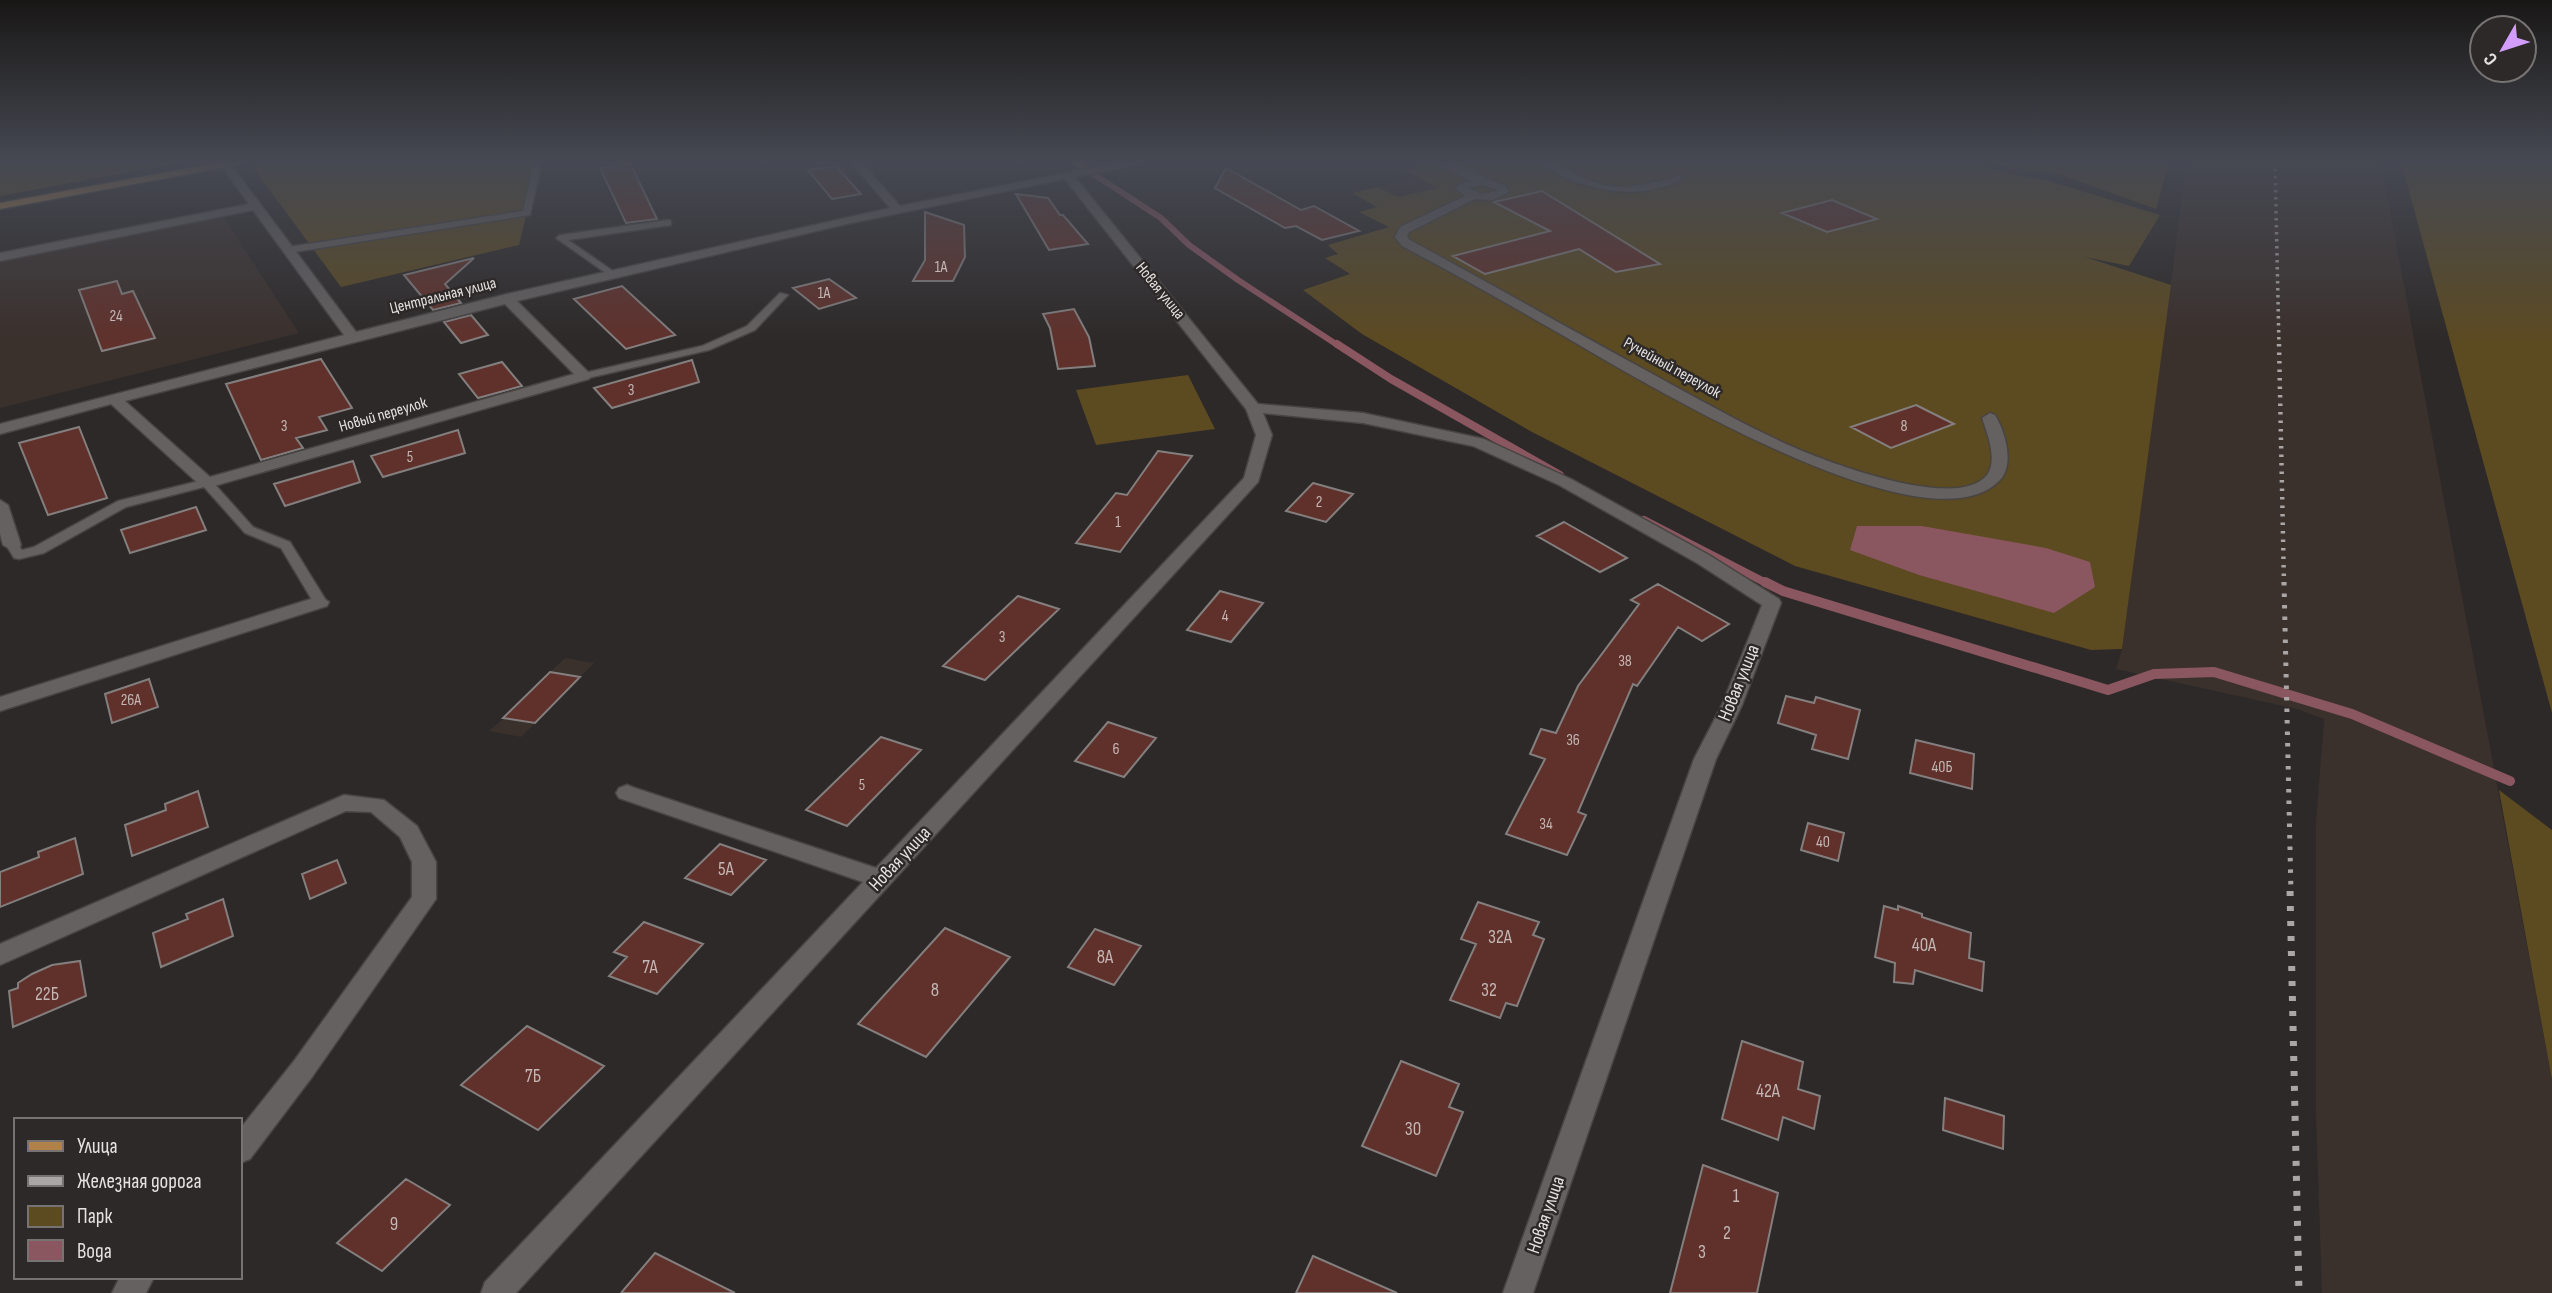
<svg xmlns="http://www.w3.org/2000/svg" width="2552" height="1293" viewBox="0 0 2552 1293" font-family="'Sofia Sans Condensed',sans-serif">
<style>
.built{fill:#3a302c}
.green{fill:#5c4a21}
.water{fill:#8a5660}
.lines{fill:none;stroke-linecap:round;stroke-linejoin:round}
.stream-far2{stroke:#8a5660;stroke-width:6}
.stream-far1{stroke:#8a5660;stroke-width:8}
.stream{stroke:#8a5660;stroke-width:10}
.building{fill:#60312b;stroke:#847f7f;stroke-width:2}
.service-casing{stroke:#474442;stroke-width:3}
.minor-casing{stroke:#474442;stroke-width:3}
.primary-casing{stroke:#474442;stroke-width:3}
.service{fill:#656160;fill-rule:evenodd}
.minor{fill:#656160;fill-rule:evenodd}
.primary{fill:#b08149;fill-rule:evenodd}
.rail-far3{stroke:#a9a6a5;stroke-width:3.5;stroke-dasharray:2.5 4.5;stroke-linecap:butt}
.rail-far2{stroke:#a9a6a5;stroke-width:4.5;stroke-dasharray:2.5 6;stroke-linecap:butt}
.rail-far1{stroke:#a9a6a5;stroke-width:5;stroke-dasharray:3.5 8;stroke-linecap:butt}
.rail{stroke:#a9a6a5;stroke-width:7;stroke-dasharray:5 10;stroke-linecap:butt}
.labels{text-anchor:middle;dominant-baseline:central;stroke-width:5;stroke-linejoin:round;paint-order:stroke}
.number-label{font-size:16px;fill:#c3b6b4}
.far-street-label{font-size:16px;fill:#e4e2e1;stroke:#2d2928}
.street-label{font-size:19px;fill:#e4e2e1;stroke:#2d2928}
.near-number-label{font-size:19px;fill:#c3b6b4}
</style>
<rect width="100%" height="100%" fill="#2d2928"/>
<path class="built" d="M2187 162H2381L2552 1080V1293H2322L2316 1116V823L2324 719 2297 709 2116 669 2122 649Z
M1420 178 1439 188 1398 197 1377 187Z
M223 216 299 333 0 408V262Z
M565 658 594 663 580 677 550 672Z
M504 718 535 723 521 737 489 731Z"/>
<path class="green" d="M0 162H184L0 196Z
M276 162H539L519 245 341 287 252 166Z
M1441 162H1725L1736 165 1747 162H1967L2015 175 2046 180 2160 215 2129 266 2085 257 2171 285 2122 649 2091 650 1795 566 1532 432 1362 334 1303 290 1350 274 1325 258 1338 254 1328 245 1389 227 1359 212 1377 207 1352 193 1377 187 1398 197 1438 188 1404 170Z
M1989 162H2145L2168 166 2156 209 2056 173 2024 171Z
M2401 162H2552V713Z
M1188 375 1215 429 1096 445 1076 390Z
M2499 790 2552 830V1080Z"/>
<path class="water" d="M1857 526H1922L2046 548 2090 562 2095 587 2054 613 1919 575 1850 550Z"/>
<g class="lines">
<path class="stream-far2" d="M1075 162 1161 218 1189 245 1238 280 1339 346"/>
<path class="stream-far1" d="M1337 344 1391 379 1560 475
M1644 520 1768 584"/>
<path class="stream" d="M1765 582 1783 591 2108 690 2154 674 2214 672 2352 714 2510 781"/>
</g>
<path class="building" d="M630 163 657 219 626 223 600 168Z
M836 166 861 194 832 199 808 170Z
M1226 168 1301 210 1314 206 1359 231 1322 240 1296 226 1285 228 1215 188Z
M1542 191 1660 264 1616 272 1579 249 1485 274 1453 256 1550 231 1494 202Z
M1016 194 1048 198 1060 215H1063L1088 244 1049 250Z
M1832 200 1877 219 1827 232 1782 213Z
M925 212 964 225 965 257 953 281H913L925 260Z
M474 258 445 284 461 303 433 310 404 275Z
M829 279 856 298 819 309 793 288Z
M117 281 122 294 133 291 155 338 102 351 79 290Z
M622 286 675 335 626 349 574 299Z
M1074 309 1089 337 1095 366 1058 369 1050 328 1043 314Z
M471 315 488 335 461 343 444 322Z
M321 359 352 408 319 417 327 430 296 438 303 448 261 460 226 384Z
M692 360 699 382 612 408 594 388Z
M502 362 522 386 478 398 459 374Z
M1916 405 1954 424 1891 448 1851 427Z
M79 427 107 498 48 515 19 443Z
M458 430 465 453 383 477 371 456Z
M1158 451 1192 456 1120 552 1076 543 1116 493 1127 495Z
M353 461 360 482 285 506 274 484Z
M1313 483 1353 494 1326 522 1286 511Z
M196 507 206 530 130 553 121 530Z
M1564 522 1594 539 1627 558 1600 572 1537 536Z
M1658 584 1729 624 1702 641 1678 627 1637 686 1633 684 1578 812 1586 815 1567 855 1506 834 1545 759 1530 754 1541 729 1556 733 1578 686 1639 604 1631 600Z
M1220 591 1263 603 1231 642 1187 630Z
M1018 596 1059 609 985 680 943 666Z
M550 672 580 677 535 723 503 718Z
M149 679 158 707 112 723 105 694Z
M1786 696 1814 703 1816 697 1860 710 1848 759 1812 749 1816 735 1778 723Z
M1108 722 1156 738 1124 777 1075 761Z
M881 737 921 750 847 826 806 810Z
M1916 740 1974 754 1972 789 1910 773Z
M198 791 208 827 132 856 125 825 166 810 165 804Z
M1808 823 1844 833 1838 861 1801 850Z
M75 838 83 874 0 907V872L39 857 38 852Z
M720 844 766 860 731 895 685 878Z
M337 860 346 883 310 899 302 874Z
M223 899 233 936 161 967 153 933 188 919 186 914Z
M1478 902 1539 922 1533 935 1544 939 1517 1006 1506 1003 1500 1018 1450 1000 1476 944 1461 939Z
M1884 906 1898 910V906L1922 914V917L1971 933 1969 958 1984 962 1982 991 1915 970 1913 984 1894 982 1895 963 1875 957Z
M644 922 703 944 657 994 609 976 627 957 614 952Z
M945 928 1010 957 926 1057 858 1024Z
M1095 929 1141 946 1114 985 1068 967Z
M80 961 86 996 13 1027 9 991 18 988V983L32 974 52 965Z
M527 1026 604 1066 538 1130 461 1085Z
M1742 1041 1803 1062 1798 1089 1820 1096 1814 1129 1783 1117 1778 1140 1722 1119Z
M1401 1061 1459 1084 1449 1107 1463 1112 1436 1176 1362 1146Z
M1945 1098 2004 1116 2003 1149 1943 1130Z
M1703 1165 1778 1193 1757 1293H1670Z
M406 1179 450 1205 382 1271 337 1243Z
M655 1253 735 1293H621Z
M1313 1256 1397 1293H1296Z"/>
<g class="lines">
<defs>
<path id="service" d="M534 162H542L530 215 288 253 284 250 288 247 523 211Z
M1538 162C1557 161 1576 176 1594 182 1624 193 1651 183 1680 176L1684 178C1639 204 1578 190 1538 162Z
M668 220 671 221V225L568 240 613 271V275L610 276 556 238 560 235Z
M780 293 788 295 755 330 709 350 584 379 579 376 584 373 702 346 747 326Z
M207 479 211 480 253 527 290 542 327 602 325 605H315L281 548 245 533 204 487 126 507 44 553 19 559 14 558 6 545 12 541 16 542 22 550 34 547 118 501Z"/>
<path id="minor" d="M221 162H229L356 332 507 294 890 208 851 162H861L900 206 1122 162H1142L1137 165 1075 177 1258 404 1363 413 1484 439 1571 479 1709 555 1779 599 1781 603 1742 705 1716 759 1533 1293H1503L1694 759 1722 705 1762 605 1697 563 1559 485 1473 446 1363 423 1263 413 1272 435 1258 482 516 1293H481L485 1282 863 882 619 798 616 793 619 788 627 785 635 788 876 868 1244 478 1256 435 1246 409 1065 179 851 223 517 301 589 373 591 376 589 379 207 488 201 486 111 404 0 434V424L344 335 253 210 0 261V253L249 204 220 164ZM505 304 574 374 210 477 125 401Z
M1435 162C1458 160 1482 179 1505 185L1509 192 1493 200 1475 199 1409 232 1407 237 1410 240C1493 285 1575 332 1658 377 1704 402 1751 429 1800 450 1836 465 1958 511 1987 475 1998 460 1987 433 1982 418L1990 413 1995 415C2005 431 2015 464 2000 480 1927 558 1625 371 1550 328 1501 300 1452 272 1402 246L1395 237 1400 227 1465 196 1456 189 1460 184 1470 181ZM1481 185 1496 189 1497 191 1482 194 1468 188Z
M0 500 8 505 21 545 18 549 12 550 3 545 0 534Z
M320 596 329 602 327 606 0 711V697Z
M344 795 384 800 417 826 436 862V899L312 1077 250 1159 240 1163V1129L294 1061 412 897V862L400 837 371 812 346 811 0 965V944Z
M120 1277H154L146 1293H112Z"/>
<path id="primary" d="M222 162H242L237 165 0 209V203Z"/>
</defs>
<use href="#service" class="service-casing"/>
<use href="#minor" class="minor-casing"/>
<use href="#primary" class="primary-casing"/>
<use href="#service" class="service"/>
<use href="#minor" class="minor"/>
<use href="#primary" class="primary"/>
<path class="rail-far3" d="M2275 162 2279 346"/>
<path class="rail-far2" d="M2279 344 2284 584"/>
<path class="rail-far1" d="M2284 582 2291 893"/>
<path class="rail" d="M2290 891 2299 1293"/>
</g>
<linearGradient id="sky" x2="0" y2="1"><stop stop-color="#191716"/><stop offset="0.47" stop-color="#464953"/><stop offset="1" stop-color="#464953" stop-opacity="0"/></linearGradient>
<rect width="2552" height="343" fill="url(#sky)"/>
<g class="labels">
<g class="number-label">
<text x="941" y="267">1А</text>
<text x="824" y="293">1А</text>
<text x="116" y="316">24</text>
<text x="631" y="390">3</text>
<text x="284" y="426">3</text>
<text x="1904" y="426">8</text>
<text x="410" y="457">5</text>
<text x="1319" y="502">2</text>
<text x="1118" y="522">1</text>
<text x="1225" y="616">4</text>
<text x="1002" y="637">3</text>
<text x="1625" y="661">38</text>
<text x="131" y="700">26A</text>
<text x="1573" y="740">36</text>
<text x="1116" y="749">6</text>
<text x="1942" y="767">40Б</text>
<text x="862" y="785">5</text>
<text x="1546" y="824">34</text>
<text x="1823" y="842">40</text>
</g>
<g class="far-street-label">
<text transform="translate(1160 291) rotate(51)">Новая улица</text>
<text transform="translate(443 296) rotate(-14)">Центральная улица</text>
<text transform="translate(1672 368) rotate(29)">Ручейный переулок</text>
<text transform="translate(383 415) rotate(-16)">Новый переулок</text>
</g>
<g class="street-label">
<text transform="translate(1739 683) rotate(-68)">Новая улица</text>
<text transform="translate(900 859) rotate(-47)">Новая улица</text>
<text transform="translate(1546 1215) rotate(-71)">Новая улица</text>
</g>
<g class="near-number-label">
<text x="726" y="869">5А</text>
<text x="1500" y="937">32А</text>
<text x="1924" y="945">40А</text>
<text x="1105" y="957">8А</text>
<text x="650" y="967">7А</text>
<text x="935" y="990">8</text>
<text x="1489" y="990">32</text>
<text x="47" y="994">22Б</text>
<text x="533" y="1076">7Б</text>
<text x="1768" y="1091">42А</text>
<text x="1413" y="1129">30</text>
<text x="1736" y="1196">1</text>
<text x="394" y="1224">9</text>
<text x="1727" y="1233">2</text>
<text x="1702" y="1252">3</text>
</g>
</g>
<rect x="14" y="1118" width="228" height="161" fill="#2d2928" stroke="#767372" stroke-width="2"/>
<rect x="28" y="1141" width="35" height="10" fill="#b08149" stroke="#767372" stroke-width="2"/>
<text x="77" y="1153" font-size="21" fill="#e4e2e1">Улица</text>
<rect x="28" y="1176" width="35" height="10" fill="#a9a6a5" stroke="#767372" stroke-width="2"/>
<text x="77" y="1188" font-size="21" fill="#e4e2e1">Железная дорога</text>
<rect x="28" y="1206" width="35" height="21" fill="#5c4a21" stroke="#767372" stroke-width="2"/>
<text x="77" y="1223" font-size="21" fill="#e4e2e1">Парк</text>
<rect x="28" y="1240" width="35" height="21" fill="#8a5660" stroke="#767372" stroke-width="2"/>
<text x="77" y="1258" font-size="21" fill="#e4e2e1">Вода</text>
<g transform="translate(2503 49) rotate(231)"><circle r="33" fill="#2d2928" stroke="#767372" stroke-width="2"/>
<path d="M0-5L12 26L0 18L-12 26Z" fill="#d29dfd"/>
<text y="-10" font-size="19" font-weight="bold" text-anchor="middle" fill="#e4e2e1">С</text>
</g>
</svg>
